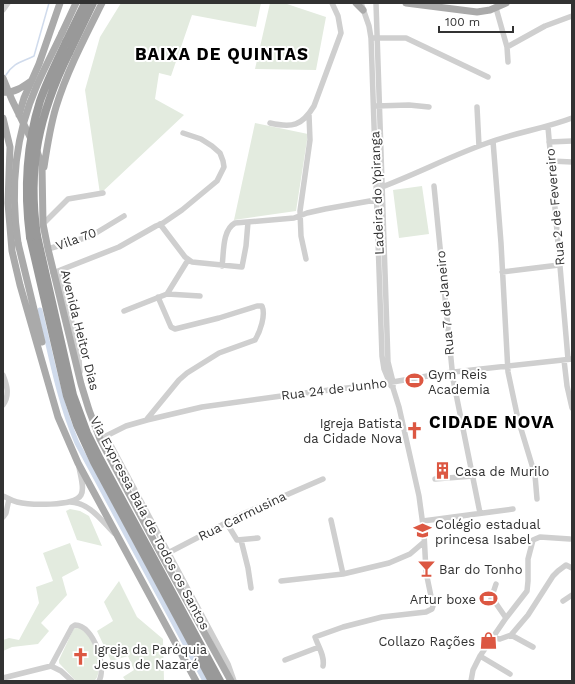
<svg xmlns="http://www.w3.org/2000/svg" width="575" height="684" viewBox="0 0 575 684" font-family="'Work Sans',sans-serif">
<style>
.green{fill:#e3ebdf}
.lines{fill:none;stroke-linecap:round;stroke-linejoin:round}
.stream{stroke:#d0dbec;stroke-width:1.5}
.canal{stroke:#d0dbec;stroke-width:5}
.minor{stroke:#cfcfcf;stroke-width:5.5}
.major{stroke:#aaa;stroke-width:7}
.highway{stroke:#999;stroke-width:8}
.major-bridge{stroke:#aaa;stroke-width:7}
.highway-bridge{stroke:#999;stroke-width:8}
.labels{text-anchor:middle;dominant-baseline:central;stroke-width:4;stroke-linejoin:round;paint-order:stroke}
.street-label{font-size:13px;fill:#323232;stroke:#fff}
.poi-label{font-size:13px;fill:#323232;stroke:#fff;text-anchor:start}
.district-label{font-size:17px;font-weight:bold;letter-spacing:1px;fill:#000;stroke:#fff}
</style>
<rect width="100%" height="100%" fill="#fff"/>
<path class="green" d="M121 3H261L256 27 192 15 171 76 159 73 155 99 184 115 100 194 85 90 100 37Z
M270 3H284L326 17 316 70 255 69Z
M255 123 308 134 296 211 234 220Z
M422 186 429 234 399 238 393 190Z
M70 509 80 511 89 516 102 546 77 540 66 511Z
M70 543 79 568 62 577 67 595 41 623 49 631 38 644 12 647 3 651V640L9 638 19 640 39 603 36 587 53 581 43 553Z
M119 581 137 617 163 639 164 681H126L123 677 134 670 128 656 111 661 97 631 113 621 104 602Z
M77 627C79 628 83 629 85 631 94 639 105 673 94 681H76L59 663V660L73 630Z"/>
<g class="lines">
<path class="stream" d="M6 75C14 62 22 62 34 56L49 3"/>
<path class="canal" d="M40 310C51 355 59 401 77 443L205 681"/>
<path class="minor" d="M361 3 369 26 371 38 382 356 384 369 391 386
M496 8 507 47 508 62
M3 10 8 3
M373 38H406L488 77
M507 47 545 26 572 16
M376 106 409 105 429 107
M477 107 479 146
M270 123C292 128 302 126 314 106L341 33 338 16 332 3
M548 127 568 359
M493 141 501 243 508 372 518 419 535 475 537 499
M549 142 572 141
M551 161 572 162
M434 186 453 379 480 513
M379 188C417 174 454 154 493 141 519 132 546 128 572 118
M43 224 68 199 103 193
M160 224 185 257 192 262 242 267 246 246 248 222
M48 249 91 236 124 216
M306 259 301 236 300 211 310 140 309 115
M222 266C224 253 222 230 235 223L294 218 307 213 325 209 381 199
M59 271 78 347 80 372
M502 272 559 265
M53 273 119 247 156 226 163 223 182 210 217 181 224 167 223 161 220 153 212 146 201 139 183 133
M167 294 188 260
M124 311 167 294 200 296
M564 360 567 386 572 408
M3 375C7 385 10 395 3 405
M147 419 179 380 187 373 219 353 255 340C260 332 266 315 262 306H257L219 318 175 329 171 327 158 297
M100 439 126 426 147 420 202 407 296 394 381 384 445 373 572 359
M100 439 109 444 112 447 228 664 234 681
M435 479 473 476
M3 496C8 498 12 501 17 502 29 505 74 507 81 495 85 488 80 475 79 467
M70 502C90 503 101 520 114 533
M3 517 6 513 9 499
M331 520 343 574
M423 521 513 509
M226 522 237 540 258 538
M241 540 248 568 251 588
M166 554 245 513 323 479
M281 581 343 574 389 563 410 554 424 542
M496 584 491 599 495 602 506 618
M563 601 572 595
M511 635 528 615 553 576 558 571 566 565 572 568
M494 638 500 639 511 635 533 647
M480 656 510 674
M285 660 319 647
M51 666 72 627 75 625C94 625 107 667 99 681
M323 666C325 656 318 646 315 637L343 627 382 617 426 612 432 609 433 606 426 572 424 533 419 496 399 407 393 388V382L388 362 376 3
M3 678 51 666 61 671 72 681
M471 681 473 670 480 656 506 618 527 591 528 581V559L533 540 540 537 570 539"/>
<path class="major" d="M356 3 363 10
M406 3 477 12 490 10 506 3
M62 33 76 3
M3 78 12 100 32 141
M3 92C13 94 24 86 31 81
M19 115 24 98 39 64 60 3
M3 118 10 147 8 203 12 251 20 285 58 417 78 463 196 681
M37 151 42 166 43 224 48 249 81 384 89 410 100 439 162 556 231 681
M44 167C47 147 50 127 56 107 67 71 85 37 102 3
M18 243 42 342"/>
<path class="highway" d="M66 42 85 3
M69 53 93 3
M37 236 73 395 87 433 100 459 220 681
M30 237 67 396 77 425 94 462 212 681"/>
<path class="major-bridge" d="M18 243C10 189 15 135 37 85 45 67 54 50 62 33"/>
<path class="highway-bridge" d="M37 236C27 168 39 114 69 53
M30 237C24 191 26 146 40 101 47 81 57 61 66 42"/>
</g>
<defs>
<symbol id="stadium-bare" viewBox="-9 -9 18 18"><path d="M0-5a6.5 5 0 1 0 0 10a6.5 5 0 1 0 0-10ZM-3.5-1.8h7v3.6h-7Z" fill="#dc5742" stroke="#fff" stroke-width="2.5" paint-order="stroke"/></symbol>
<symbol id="church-bare" viewBox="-9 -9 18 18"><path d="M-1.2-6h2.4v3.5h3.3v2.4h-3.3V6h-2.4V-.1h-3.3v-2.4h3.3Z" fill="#dc5742" stroke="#fff" stroke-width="2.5" paint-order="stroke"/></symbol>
<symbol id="building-bare" viewBox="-9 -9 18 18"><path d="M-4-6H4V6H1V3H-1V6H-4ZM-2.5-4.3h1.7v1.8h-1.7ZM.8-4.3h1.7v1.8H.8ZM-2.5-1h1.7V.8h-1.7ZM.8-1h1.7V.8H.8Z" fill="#dc5742" stroke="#fff" stroke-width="2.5" paint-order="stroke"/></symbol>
<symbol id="school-bare" viewBox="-9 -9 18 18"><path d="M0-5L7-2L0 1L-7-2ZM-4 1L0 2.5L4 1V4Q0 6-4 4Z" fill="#dc5742" stroke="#fff" stroke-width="2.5" paint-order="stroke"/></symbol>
<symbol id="bar-bare" viewBox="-9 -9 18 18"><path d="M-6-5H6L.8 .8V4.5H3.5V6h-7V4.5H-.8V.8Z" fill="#dc5742" stroke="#fff" stroke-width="2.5" paint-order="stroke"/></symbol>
<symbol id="shop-bare" viewBox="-9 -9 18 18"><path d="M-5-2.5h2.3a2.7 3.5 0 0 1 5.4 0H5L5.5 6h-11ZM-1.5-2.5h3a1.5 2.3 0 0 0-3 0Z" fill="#dc5742" stroke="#fff" stroke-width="2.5" paint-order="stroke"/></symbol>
</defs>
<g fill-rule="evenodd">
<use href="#stadium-bare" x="402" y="368" width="25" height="25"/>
<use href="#church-bare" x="402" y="418" width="25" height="25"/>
<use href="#building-bare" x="430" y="458" width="25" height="25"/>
<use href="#school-bare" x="410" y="518" width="25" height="25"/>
<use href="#bar-bare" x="414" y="556" width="25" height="25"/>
<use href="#stadium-bare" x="476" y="586" width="25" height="25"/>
<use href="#shop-bare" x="476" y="628" width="25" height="25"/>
<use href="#church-bare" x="68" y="644" width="25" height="25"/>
</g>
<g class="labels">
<g class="street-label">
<text transform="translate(377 193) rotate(-92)">Ladeira do Ypiranga</text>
<text transform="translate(555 207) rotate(-95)">Rua 2 de Fevereiro</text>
<text transform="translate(76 239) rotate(-20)">Vila 70</text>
<text transform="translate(445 303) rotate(-95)">Rua 7 de Janeiro</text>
<text transform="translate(80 330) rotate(76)">Avenida Heitor Dias</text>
<text transform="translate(334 389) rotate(-7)">Rua 24 de Junho</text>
<text transform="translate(242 516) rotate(-26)">Rua Carmusina</text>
<text transform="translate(150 523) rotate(62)">Via Expressa Baía de Todos os Santos</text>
</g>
<g class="poi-label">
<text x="428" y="374">Gym Reis<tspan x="428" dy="15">Academia</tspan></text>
<text x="402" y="423" text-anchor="end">Igreja Batista<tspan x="402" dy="15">da Cidade Nova</tspan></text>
<text x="455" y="471">Casa de Murilo</text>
<text x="435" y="524">Colégio estadual<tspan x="435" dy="15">princesa Isabel</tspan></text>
<text x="439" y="569">Bar do Tonho</text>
<text x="476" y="599" text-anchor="end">Artur boxe</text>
<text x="475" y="641" text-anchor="end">Collazo Rações</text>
<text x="94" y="649">Igreja da Paróquia<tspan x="94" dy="15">Jesus de Nazaré</tspan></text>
</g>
<g class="district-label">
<text x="222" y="54">BAIXA DE QUINTAS</text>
<text x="492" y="422">CIDADE NOVA</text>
</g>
</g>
<rect width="575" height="684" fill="none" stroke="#323232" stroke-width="8"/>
<path d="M439 26v6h74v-6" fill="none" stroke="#323232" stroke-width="2"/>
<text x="445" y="26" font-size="12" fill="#323232" stroke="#ffffff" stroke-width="3" paint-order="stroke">100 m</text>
</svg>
